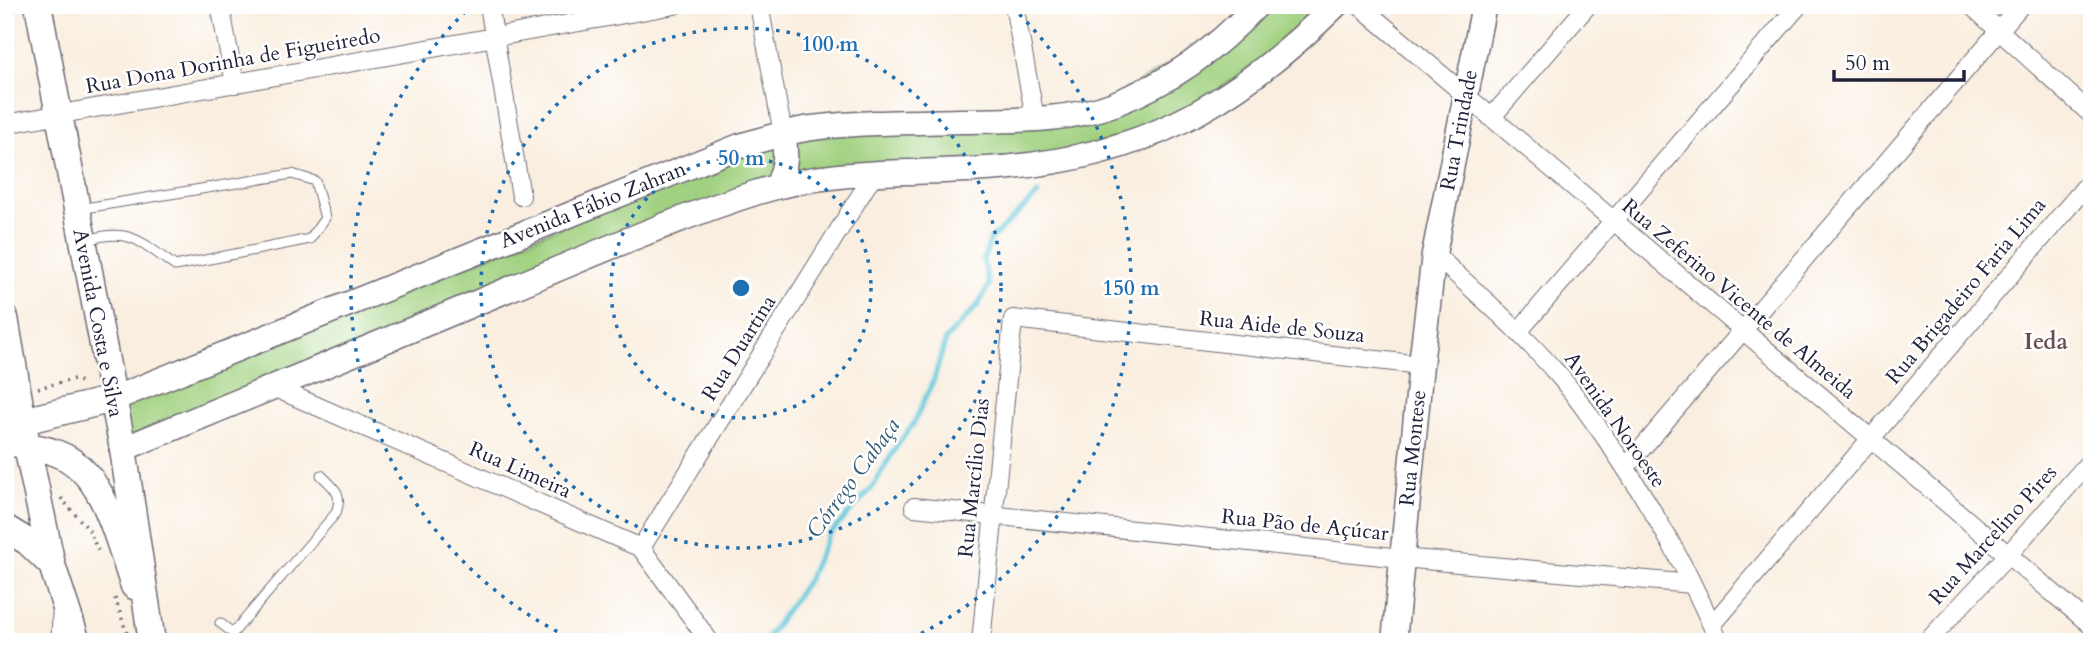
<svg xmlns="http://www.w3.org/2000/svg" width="2097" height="647" viewBox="0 0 2097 647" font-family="Cardo,serif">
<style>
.green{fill:#a1d180;stroke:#627a5e;stroke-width:2}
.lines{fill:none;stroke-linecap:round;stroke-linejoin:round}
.stream{stroke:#5ec7da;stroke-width:5}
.lane-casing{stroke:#6d6974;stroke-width:11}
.street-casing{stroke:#6d6974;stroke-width:20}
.secondary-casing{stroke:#6d6974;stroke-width:27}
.primary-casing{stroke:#6d6974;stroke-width:29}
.path{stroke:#6d6974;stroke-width:3.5;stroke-dasharray:2 5;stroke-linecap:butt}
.lane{stroke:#fff;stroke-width:9}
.street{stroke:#fff;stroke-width:18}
.secondary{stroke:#fff;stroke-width:24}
.primary{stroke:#fff;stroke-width:26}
.ring{fill:none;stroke:#1f6fb2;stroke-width:3.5;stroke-dasharray:3.5 7}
.labels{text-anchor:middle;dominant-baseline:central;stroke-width:5;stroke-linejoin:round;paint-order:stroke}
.street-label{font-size:21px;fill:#22223b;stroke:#fff}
.neighbourhood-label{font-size:23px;font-weight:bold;fill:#684e50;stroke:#fff}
.water-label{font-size:23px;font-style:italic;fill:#375c73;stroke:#fff}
.centre{fill:#1f6fb2;stroke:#fff;stroke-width:3.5}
.ring-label{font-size:21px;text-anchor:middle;font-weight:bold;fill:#1f6fb2;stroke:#fff;stroke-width:5;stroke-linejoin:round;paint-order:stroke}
</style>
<rect width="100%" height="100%" fill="#fff"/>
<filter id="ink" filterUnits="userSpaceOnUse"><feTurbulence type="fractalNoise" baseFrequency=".0143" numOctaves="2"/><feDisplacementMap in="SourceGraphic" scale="14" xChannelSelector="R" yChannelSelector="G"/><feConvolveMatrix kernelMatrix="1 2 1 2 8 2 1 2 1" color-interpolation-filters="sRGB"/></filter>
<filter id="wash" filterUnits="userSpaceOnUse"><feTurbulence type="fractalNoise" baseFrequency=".00686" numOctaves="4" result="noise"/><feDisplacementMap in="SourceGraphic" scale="28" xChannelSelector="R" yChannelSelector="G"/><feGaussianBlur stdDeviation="1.57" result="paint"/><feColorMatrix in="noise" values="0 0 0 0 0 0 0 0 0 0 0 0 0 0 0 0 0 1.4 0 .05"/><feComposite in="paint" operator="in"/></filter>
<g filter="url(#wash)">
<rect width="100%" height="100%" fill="#f9eedf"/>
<path class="green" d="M1268 5H1323L1294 37 1177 119 1064 155 843 167 126 440 120 406 739 154 810 135 1075 121Z"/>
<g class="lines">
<path class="stream" d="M765 641 807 581 828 536 872 488 896 447 914 423 934 379 946 339 978 305 989 285 983 260 991 239 1038 194"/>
</g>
</g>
<g filter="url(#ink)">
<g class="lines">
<defs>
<path id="lane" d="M79 209 292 174 315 181 325 218 310 239 175 266C141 242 131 227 87 240
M220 623 233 633 336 513C343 493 335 489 321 475
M56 642 57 613"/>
<path id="street" d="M220 5 235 84
M489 5 521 196
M759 5 783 134
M1014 5 1035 118
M1359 5 2092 626
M1971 5 2092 115
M1491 118 1588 5
M5 124 675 5
M1434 254C1475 291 1517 328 1553 369 1571 388 1586 411 1602 433 1647 498 1688 568 1719 642
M1518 332 1799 5
M273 387 641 548 710 642
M1626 467 2021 5
M914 507 1402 558 1692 584
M641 548 875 172
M1712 625 2092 179
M981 642 1013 319 1421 365
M1927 642 2008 555 2092 459"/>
<path id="secondary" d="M777 186C786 167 787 154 783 134
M113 399 740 146C764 139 788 131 812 128 861 122 912 122 961 121 1011 120 1067 122 1114 104 1173 81 1214 51 1257 5
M123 449C251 397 379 343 507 290 590 256 673 219 758 192 833 168 910 174 987 169 1137 160 1230 109 1336 5
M1394 642 1421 365 1434 254 1484 5"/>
<path id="primary" d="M38 5 123 449 152 642
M5 318 27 446 52 565 77 642
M5 423 23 421 113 399
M5 442C23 445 42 447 58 454 106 472 118 543 134 586
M5 528 28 542 52 565"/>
</defs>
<use href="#lane" class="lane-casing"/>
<use href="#street" class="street-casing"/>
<use href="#secondary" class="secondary-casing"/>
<use href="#primary" class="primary-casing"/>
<path class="path" d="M38 388 74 379 81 382 82 385
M61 498 89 530 98 551
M115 598 127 634"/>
<use href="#lane" class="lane"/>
<use href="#street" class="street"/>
<use href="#secondary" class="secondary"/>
<use href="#primary" class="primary"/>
</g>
</g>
<g class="ring">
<circle cx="741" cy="288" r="130"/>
<circle cx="741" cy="288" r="260"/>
<path d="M576 641A390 390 0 0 1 470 7M1012 7A390 390 0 0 1 906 641"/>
</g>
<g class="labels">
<g class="street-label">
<text transform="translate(233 61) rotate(-10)">Rua Dona Dorinha de Figueiredo</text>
<text transform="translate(1459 130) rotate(-79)">Rua Trindade</text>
<text transform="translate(593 205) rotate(-22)">Avenida Fábio Zahran</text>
<text transform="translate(1966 291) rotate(-50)">Rua Brigadeiro Faria Lima</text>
<text transform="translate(1739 299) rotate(40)">Rua Zeferino Vicente de Almeida</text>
<text transform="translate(98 323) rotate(79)">Avenida Costa e Silva</text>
<text transform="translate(1282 327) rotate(6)">Rua Aide de Souza</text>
<text transform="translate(739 348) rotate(-58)">Rua Duartina</text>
<text transform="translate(1615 420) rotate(55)">Avenida Noroeste</text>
<text transform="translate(1413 448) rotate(-84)">Rua Montese</text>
<text transform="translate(520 470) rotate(24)">Rua Limeira</text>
<text transform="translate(974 478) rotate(-84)">Rua Marcílio Dias</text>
<text transform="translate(1305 525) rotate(6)">Rua Pão de Açúcar</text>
<text transform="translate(1993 535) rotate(-48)">Rua Marcelino Pires</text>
</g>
<g class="neighbourhood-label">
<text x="2046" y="341">Ieda</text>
</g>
<g class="water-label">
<text transform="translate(853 478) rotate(-54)">Córrego Cabaça</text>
</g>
</g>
<circle cx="741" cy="288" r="10" class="centre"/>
<g class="ring-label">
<text x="830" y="51">100 m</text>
<text x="741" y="165">50 m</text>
<text x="1131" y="295">150 m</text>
</g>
<rect width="2097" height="647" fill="none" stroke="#fff" stroke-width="28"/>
<path d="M1834 70v10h130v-10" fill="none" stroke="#22223b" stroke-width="3.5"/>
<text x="1845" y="70" font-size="21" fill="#22223b" stroke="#ffffff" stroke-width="5" paint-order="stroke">50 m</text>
</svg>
